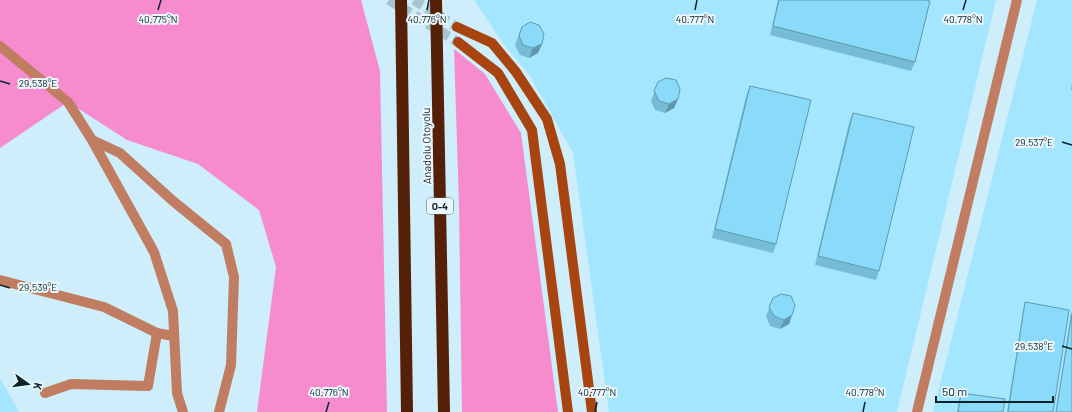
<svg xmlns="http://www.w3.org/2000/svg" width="1072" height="412" viewBox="0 0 1072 412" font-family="Barlow,sans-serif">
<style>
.built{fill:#a5e6ff}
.forest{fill:#f68cce}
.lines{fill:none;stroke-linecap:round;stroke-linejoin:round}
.secondary-tunnel{stroke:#a6c5d0;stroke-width:10;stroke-dasharray:10 5;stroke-linecap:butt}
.minor{stroke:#c17d61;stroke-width:10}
.secondary{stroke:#a74410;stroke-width:10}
.motorway{stroke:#542008;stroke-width:12}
.wall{fill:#76bcd6}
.shaded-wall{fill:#6099ae}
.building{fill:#89dbf9;stroke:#6099ae}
.ticks{fill:none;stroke:#0c222a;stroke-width:1.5}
.labels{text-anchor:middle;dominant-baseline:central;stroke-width:4;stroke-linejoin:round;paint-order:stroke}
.shield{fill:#ecf7fb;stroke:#4f6269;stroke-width:1}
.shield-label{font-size:10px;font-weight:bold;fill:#0c222a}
.street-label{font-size:11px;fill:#0c222a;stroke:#ecf7fb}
.ticks-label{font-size:10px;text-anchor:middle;fill:#0c222a;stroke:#ecf7fb;stroke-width:4;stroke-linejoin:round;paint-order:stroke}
</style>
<rect width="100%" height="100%" fill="#cdeefa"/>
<path class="built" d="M474 0H996L897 412H609L573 153 530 76 503 43Z
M1037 0H1072V412H933Z
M0 378 19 412H0Z"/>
<path class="forest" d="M0 0H361L380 71 387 412H257L276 267 259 210 198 164 127 140 68 102 0 148Z
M454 49 485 74 521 133 558 412H462L459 205Z"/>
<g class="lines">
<path class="secondary-tunnel" d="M389 0 458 42
M414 0 457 27"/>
<path class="minor" d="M0 46 68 102 92 140 154 252 173 311 177 393 183 412
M92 140 120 153 173 201 226 244 234 277 231 365 219 412
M0 280 104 307 157 333 173 336
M45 393 71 384 148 386 157 333
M917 412 1017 0"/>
<path class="secondary" d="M457 27 492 43 516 72 547 119 560 164 592 412
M458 42 498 73 532 130 568 412"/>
<path class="motorway" d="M401 0 407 412
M436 0 444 412"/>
</g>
<path class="wall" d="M778 0H926L915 62 911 71 770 35Z
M522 27 542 44 538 53 529 58 520 55 515 45Z
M658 82 678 99 674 108 665 113 655 110 651 101Z
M1072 82V90H1071Z
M750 86 776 244 773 253 712 238 746 96Z
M853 113 879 271 876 280 815 265 849 123Z
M773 298 792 315 789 324 780 329 770 326 766 316Z
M1025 302 1053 412H1007L1024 306Z
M1072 312V412H1056L1071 313Z
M961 393 1003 412H957L960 396Z"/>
<path class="shaded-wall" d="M542 44 538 53 529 58 533 48Z
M678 99 674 108 665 113 669 104Z
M792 315 789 324 780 329 784 320Z"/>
<path class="building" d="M779 0H926L930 1 915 62 773 26Z
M530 22 539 25 544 34 542 44 533 48 523 45 519 36 522 27Z
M666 78 676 80 680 89 678 99 669 104 659 101 654 91 658 82Z
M750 86 811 100 776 244 715 229Z
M853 113 914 127 879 271 818 256Z
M781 294 791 296 795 305 792 315 784 320 774 316 769 307 773 298Z
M1025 302 1069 310 1053 412H1008Z
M1072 314V412H1056Z
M961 393 1005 399 1003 412H958Z"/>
<path class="ticks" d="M158 10 161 0M427 10 429 0M695 10 697 0M963 10 966 0M0 81 10 84M1062 142 1072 145M0 285 10 288M1062 346 1072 349M326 412 329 402M595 412 597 402M863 412 865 402"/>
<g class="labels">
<rect class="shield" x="427" y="198" width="26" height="16" rx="3"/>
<g class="shield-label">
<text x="440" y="206">O-4</text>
</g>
<g class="street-label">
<text transform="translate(426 146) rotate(-91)">Anadolu Otoyolu</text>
</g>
</g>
<g class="ticks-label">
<text x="158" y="23">40.775°N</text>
<text x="427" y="23">40.776°N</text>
<text x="695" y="23">40.777°N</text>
<text x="963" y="23">40.778°N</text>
<text x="38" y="87">29.538°E</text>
<text x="1034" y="146">29.537°E</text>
<text x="38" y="291">29.539°E</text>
<text x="1034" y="350">29.538°E</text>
<text x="329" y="396">40.776°N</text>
<text x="597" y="396">40.777°N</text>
<text x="865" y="396">40.778°N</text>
</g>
<g transform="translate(28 384) rotate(104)" stroke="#ecf7fb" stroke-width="3" paint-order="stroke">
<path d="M0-3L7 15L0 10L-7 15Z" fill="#0c222a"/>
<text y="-6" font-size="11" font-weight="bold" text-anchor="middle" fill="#0c222a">K</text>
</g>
<path d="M936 396v6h117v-6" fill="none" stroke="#0c222a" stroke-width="2"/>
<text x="942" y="396" font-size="12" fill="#0c222a" stroke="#ecf7fb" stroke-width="3" paint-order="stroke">50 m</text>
</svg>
